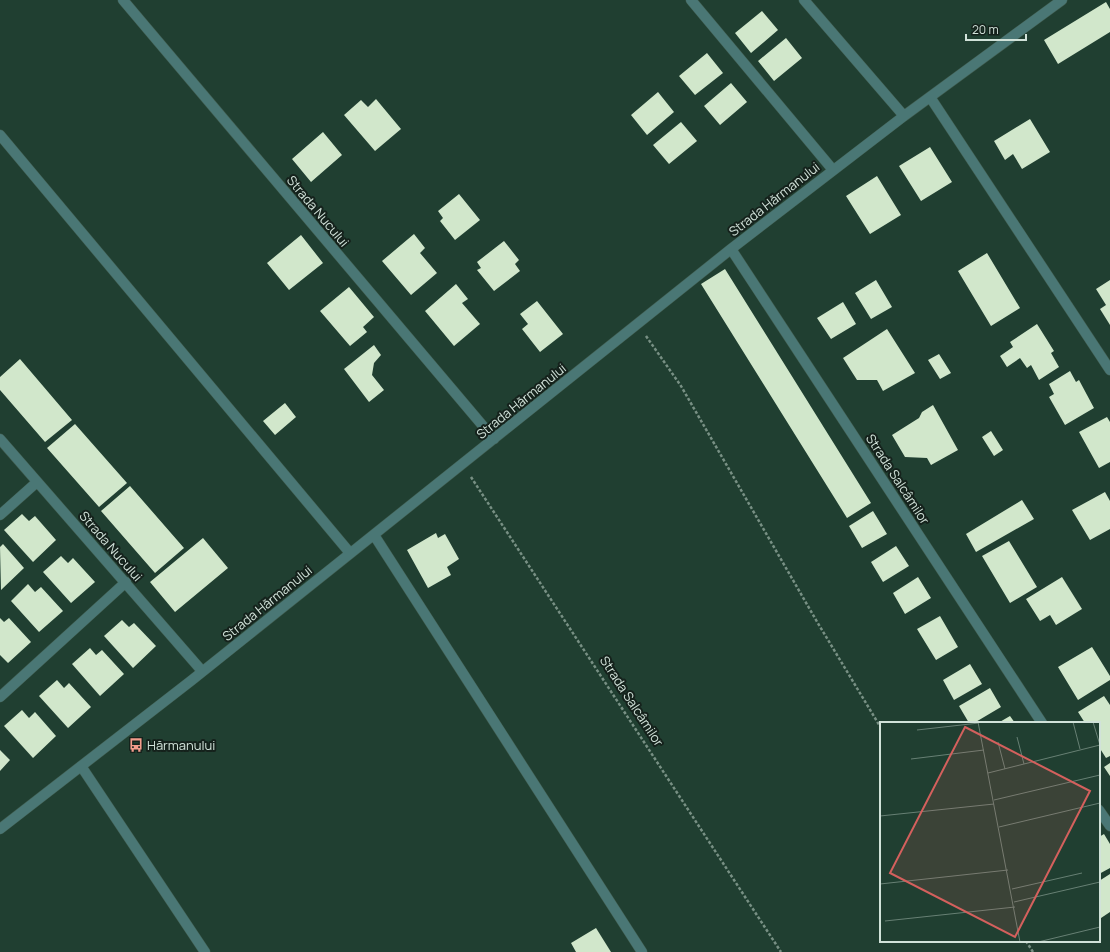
<svg xmlns="http://www.w3.org/2000/svg" width="1110" height="952" viewBox="0 0 1110 952" font-family="Manrope,sans-serif">
<style>
.building{fill:#d1e7cb}
.lines{fill:none;stroke-linecap:round;stroke-linejoin:round}
.minor-casing{stroke:#405c4f;stroke-width:11}
.path{stroke:#789084;stroke-width:2.5;stroke-dasharray:3 2;stroke-linecap:butt}
.minor{stroke:#4a7775;stroke-width:10}
.labels{text-anchor:middle;dominant-baseline:central;stroke-width:4;stroke-linejoin:round;paint-order:stroke}
.street-label{font-size:13px;fill:#d1e2d9;stroke:#15221c}
.poi-label{font-size:13px;fill:#d1e2d9;stroke:#15221c;text-anchor:start}
.inset-road{fill:none;stroke:#678074;stroke-width:1}
.view{fill:#d4605d;fill-opacity:0.15;stroke:#d4605d;stroke-width:2}
.inset-edge{fill:none;stroke:#d1e2d9;stroke-width:2}
</style>
<rect width="100%" height="100%" fill="#203f31"/>
<path class="building" d="M1106 2 1110 9V32L1058 64 1044 40Z
M762 11 778 30 751 53 735 33Z
M786 38 802 58 774 81 758 61Z
M707 53 723 73 695 95 679 76Z
M731 83 747 102 720 125 704 106Z
M658 92 674 112 647 135 631 115Z
M376 99 401 129 375 151 344 115 361 100 368 107Z
M1030 119 1050 152 1022 169 1013 154 1005 160 994 141Z
M681 122 697 141 669 164 653 145Z
M323 132 342 155 311 182 292 159Z
M930 147 952 182 921 201 899 166Z
M877 176 901 215 870 234 846 196Z
M459 194 480 220 455 240 440 221 443 218 438 211Z
M414 234 425 248 420 253 437 273 411 295 382 261Z
M301 235 323 263 289 290 267 263Z
M504 241 519 260 515 264 520 271 494 291 477 270 481 268 477 262Z
M987 253 1020 308 991 326 958 271Z
M725 269 871 503 847 518 701 284Z
M876 280 892 307 871 319 855 293Z
M1110 280V325L1100 309 1106 305 1096 289Z
M456 284 468 299 462 303 480 324 454 346 425 311Z
M349 287 374 317 363 327 367 332 350 346 320 311Z
M537 301 563 334 540 352 522 329 528 324 520 314Z
M843 302 856 324 831 339 817 318Z
M1037 324 1054 351 1051 353 1059 367 1039 380 1031 365 1027 368 1020 358 1007 367 1000 356 1013 347 1010 342Z
M887 329 915 373 883 391 877 380H857L843 358Z
M374 345 381 355 374 363 372 375 384 390 369 402 344 369Z
M939 354 951 373 940 379 928 360Z
M20 359 72 420 45 442 0 390V377Z
M1070 371 1076 382 1079 380 1094 408 1065 425 1049 397 1054 394 1049 384Z
M285 403 296 417 275 435 263 421Z
M933 405 958 450 931 465 927 458 905 457 892 435 919 418 922 412Z
M1107 417 1110 422V462L1099 468 1079 432Z
M75 424 127 483 99 507 47 448Z
M991 431 1003 450 994 456 982 437Z
M130 486 184 548 155 573 101 511Z
M1105 492 1110 501V529L1090 540 1072 510Z
M1022 500 1034 519 976 552 966 534Z
M873 511 887 534 862 548 849 526Z
M22 514 29 521 35 516 56 540 33 562 4 530Z
M436 533 438 538 445 534 459 559 447 567 451 575 428 588 407 550Z
M203 538 228 568 175 612 150 582Z
M1009 541 1037 587 1010 603 982 556Z
M3 544 24 568 1 590 0 547Z
M896 546 909 566 883 582 871 562Z
M61 556 68 563 73 558 95 582 71 603 43 572Z
M918 577 931 598 905 614 893 593Z
M1062 577 1082 609 1056 625 1050 615 1040 621 1026 599Z
M28 584 35 592 41 587 63 611 39 632 11 601Z
M940 616 958 647 936 660 917 629Z
M0 618 4 622 9 618 31 642 8 663 0 655Z
M122 620 129 627 134 623 156 646 133 668 104 636Z
M1092 647 1110 676V680L1078 700 1058 667Z
M90 648 96 655 102 650 124 674 100 696 72 664Z
M970 664 982 684 954 700 943 680Z
M57 680 64 688 69 683 91 707 68 728 39 696Z
M990 688 1001 707 974 723H969L959 706Z
M1104 696 1110 705V756L1106 758 1099 747V723H1085L1078 712Z
M22 710 29 718 35 712 56 736 33 758 4 726Z
M1010 716 1015 723H998Z
M0 750 10 760 0 771Z
M1110 763V776L1104 767Z
M1104 834 1110 844V868L1099 874V837Z
M1110 874V912L1101 918 1099 915V881Z
M596 928 611 952H576L571 943Z"/>
<g class="lines">
<defs>
<path id="minor" d="M123 0 494 439
M691 0 833 170
M804 0 904 116
M930 97 1110 370
M0 135 350 553
M731 249 1042 723
M0 439 202 671
M0 515 37 482
M374 535 642 952
M0 697 126 582
M81 766 205 952
M1099 810 1110 826
M0 829 192 680 731 249 904 116 1062 0"/>
</defs>
<use href="#minor" class="minor-casing"/>
<path class="path" d="M646 336 681 386 816 620 881 728
M471 477 781 952
M1026 941 1033 952"/>
<use href="#minor" class="minor"/>
</g>
<defs>
<symbol id="bus-bare" viewBox="-9 -9 18 18"><path d="M-5-6H5V4H4V6H2V4H-2V6H-4V4H-5ZM-3.5-4V0h7V-4ZM-3.5 1.2v1.5H-2V1.2ZM2 1.2v1.5H3.5V1.2Z" fill="#f49d8c" stroke="#15221c" stroke-width="2.5" paint-order="stroke"/></symbol>
</defs>
<g fill-rule="evenodd">
<use href="#bus-bare" x="126" y="735" width="20" height="20"/>
</g>
<g class="labels">
<g class="street-label">
<text transform="translate(774 199) rotate(-38)">Strada Hărmanului</text>
<text transform="translate(318 211) rotate(50)">Strada Nucului</text>
<text transform="translate(521 401) rotate(-39)">Strada Hărmanului</text>
<text transform="translate(898 479) rotate(57)">Strada Salcâmilor</text>
<text transform="translate(111 546) rotate(49)">Strada Nucului</text>
<text transform="translate(267 603) rotate(-39)">Strada Hărmanului</text>
<text transform="translate(632 701) rotate(57)">Strada Salcâmilor</text>
</g>
<g class="poi-label">
<text x="147" y="745">Hărmanului</text>
</g>
</g>
<g transform="translate(880 722)">
<rect width="220" height="220" fill="#203f31"/>
<path class="inset-road" d="M98 0 140 220M193 0 200 27M213 0 220 23M37 8 99 1M137 15 144 42M118 20 125 47M31 37 104 28M108 51 220 23M114 78 220 53M0 94 114 82M119 105 220 81M0 162 128 148M132 167 202 151M134 180 220 160M5 199 135 185M158 220 220 205"/>
<path class="view" d="M85 5 210 69 135 215 10 151Z"/>
<rect width="220" height="220" class="inset-edge"/>
</g>
<path d="M966 34v6h60v-6" fill="none" stroke="#d1e2d9" stroke-width="2"/>
<text x="972" y="34" font-size="12" fill="#d1e2d9" stroke="#15221c" stroke-width="3" paint-order="stroke">20 m</text>
</svg>
